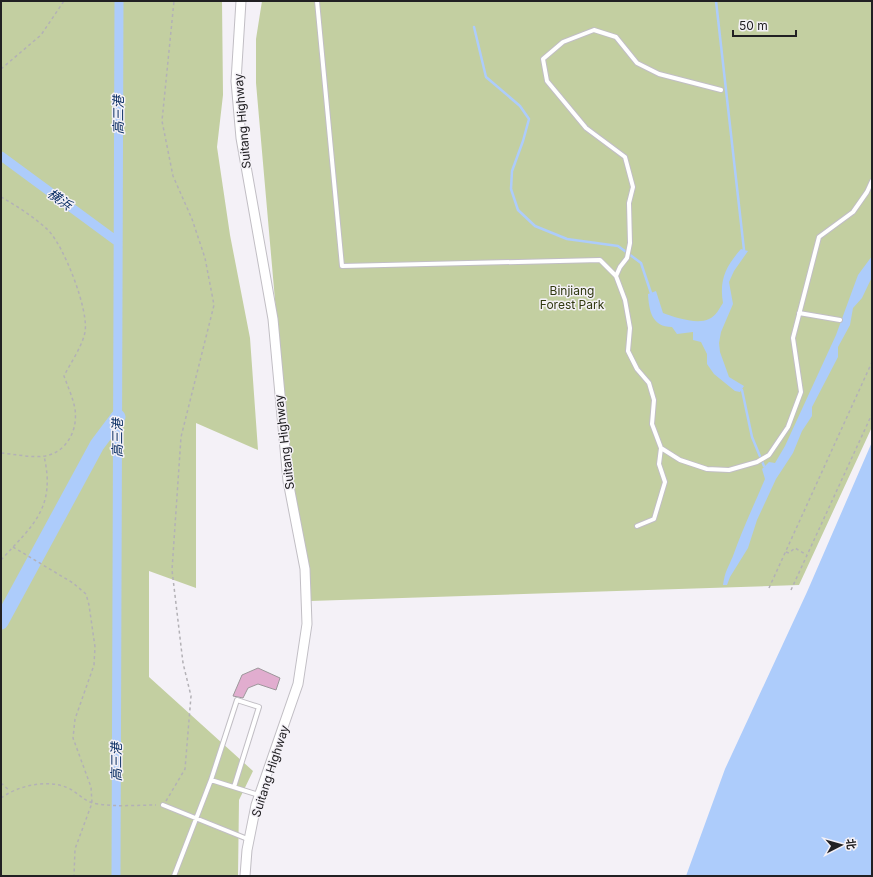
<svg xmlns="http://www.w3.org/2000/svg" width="873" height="877" viewBox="0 0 873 877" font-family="Inter,'Noto Sans SC',sans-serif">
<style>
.green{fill:#c3cfa1}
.water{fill:#adccfb}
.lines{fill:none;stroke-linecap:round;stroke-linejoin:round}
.stream{stroke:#adccfb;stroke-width:2.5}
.canal{stroke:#adccfb;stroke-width:9}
.river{stroke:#adccfb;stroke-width:15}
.building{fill:#e1adcf;stroke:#9d979b}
.service-casing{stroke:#c1bec4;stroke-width:6}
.tertiary-casing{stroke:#c1bec4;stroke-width:11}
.path{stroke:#b3b1b6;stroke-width:1.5;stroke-dasharray:3 3;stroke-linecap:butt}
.service{stroke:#fff;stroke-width:4}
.tertiary{stroke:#fff;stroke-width:9}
.labels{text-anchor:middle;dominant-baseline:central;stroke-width:3;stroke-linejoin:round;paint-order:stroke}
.street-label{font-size:12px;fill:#212023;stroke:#f4f1f7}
.park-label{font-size:12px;fill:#30380f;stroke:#f4f1f7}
.water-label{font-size:13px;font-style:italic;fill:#092d63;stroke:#f4f1f7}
</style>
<rect width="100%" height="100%" fill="#f4f1f7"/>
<path class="green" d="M1 1H222L223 95 217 147 230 235 250 338 258 450 196 423V588L149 571V677L253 771 239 800 238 876H1Z
M262 1H872V427L799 585 310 601 294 517 256 83V39Z"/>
<path class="water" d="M741 249 748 251 734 271 729 282 733 304 721 332 719 343 720 352 729 377 744 386 740 392 735 391 714 374 707 364V354L701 342 693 340V332L677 334 672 327C652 327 649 311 648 294L656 291 663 313C674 317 697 325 709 319 716 316 719 309 723 303 719 280 726 266 741 249Z
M872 256V277L862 298 853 308 850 325 838 347V357L812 407V416L802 431 793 453 776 479 757 520 748 548 730 577 727 585H723C725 571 728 568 733 556 742 530 754 505 765 479L762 469 769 462 775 463 785 446 836 335 858 275Z
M872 442V876H686L725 769 807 592Z"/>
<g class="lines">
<path class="stream" d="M716 1 744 250
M474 27 486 77 520 106 529 119 523 141 512 171 511 189 518 210 535 226 567 239 618 246 641 263 651 293
M742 390 752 437 764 466"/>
<path class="canal" d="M1 156 118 242
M116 876 119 1"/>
<path class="river" d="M1 622 97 445 118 417"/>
</g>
<path class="building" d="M258 668 280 678 276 690 258 684 248 688 243 698 233 696 242 675Z"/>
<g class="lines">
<defs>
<path id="service" d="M317 1 342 266 600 260 616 276
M721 90 659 74 637 63 616 37 594 30 563 42 543 59 547 81 586 128 625 157 633 187 629 203 630 243 627 258 620 267 616 276 625 300 630 328 628 351 637 369 649 383 654 400 652 424 661 448 680 460 707 469 729 470 757 462 769 455 788 427 801 392 793 338 819 237 853 212 867 192 872 181
M799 313 840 320
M637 526 654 519 665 482 659 464 661 448
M234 787 259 707 237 700 211 780 259 795
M163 805 250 840
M174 876 211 780"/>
<path id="tertiary" d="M241 1 236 81 241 138 273 319 288 481 305 569 307 624 298 684 256 805 247 850 245 876"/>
</defs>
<use href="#service" class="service-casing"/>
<use href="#tertiary" class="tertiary-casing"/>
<path class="path" d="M1 69 41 35 64 1
M1 197C17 206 34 217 48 230 64 246 89 310 85 332 82 347 71 362 64 376 68 387 73 398 75 409 78 430 67 452 45 456 31 458 14 454 1 453
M13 547 73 583 86 594 89 605 95 647 94 665 75 719 73 738 91 787 92 803 75 849 74 876
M786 552 789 553 795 548 807 555
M1 560C33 525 56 508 44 456
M769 588 872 362
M791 590 872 414
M1 783 10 791
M1 798C19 785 48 779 68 788 79 793 85 803 98 804 117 807 137 805 156 805
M166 801 185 769 191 696 183 663 172 570 181 437 214 305 205 258 192 219 173 176 162 121 174 1"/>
<use href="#service" class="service"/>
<use href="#tertiary" class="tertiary"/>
</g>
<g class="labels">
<g class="street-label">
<text transform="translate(242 121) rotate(-95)">Suitang Highway</text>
<text transform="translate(284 442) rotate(-97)">Suitang Highway</text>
<text transform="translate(270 771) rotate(-72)">Suitang Highway</text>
</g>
<g class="park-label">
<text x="572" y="290">Binjiang<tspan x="572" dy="14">Forest Park</tspan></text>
</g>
<g class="water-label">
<text transform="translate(118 115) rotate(-90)">高三港</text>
<text transform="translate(60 199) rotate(36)">横浜</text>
<text transform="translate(117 438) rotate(-90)">高三港</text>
<text transform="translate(116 762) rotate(-90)">高三港</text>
</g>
</g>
<rect width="873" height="877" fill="none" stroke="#212023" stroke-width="4"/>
<g transform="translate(841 845) rotate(84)" stroke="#f4f1f7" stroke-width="3" paint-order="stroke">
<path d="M0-3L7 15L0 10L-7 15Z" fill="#212023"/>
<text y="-6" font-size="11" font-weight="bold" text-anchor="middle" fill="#212023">北</text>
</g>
<path d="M733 30v6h63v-6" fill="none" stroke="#212023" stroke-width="2"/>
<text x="739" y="30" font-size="12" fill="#212023" stroke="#f4f1f7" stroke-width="3" paint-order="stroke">50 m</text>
</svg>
